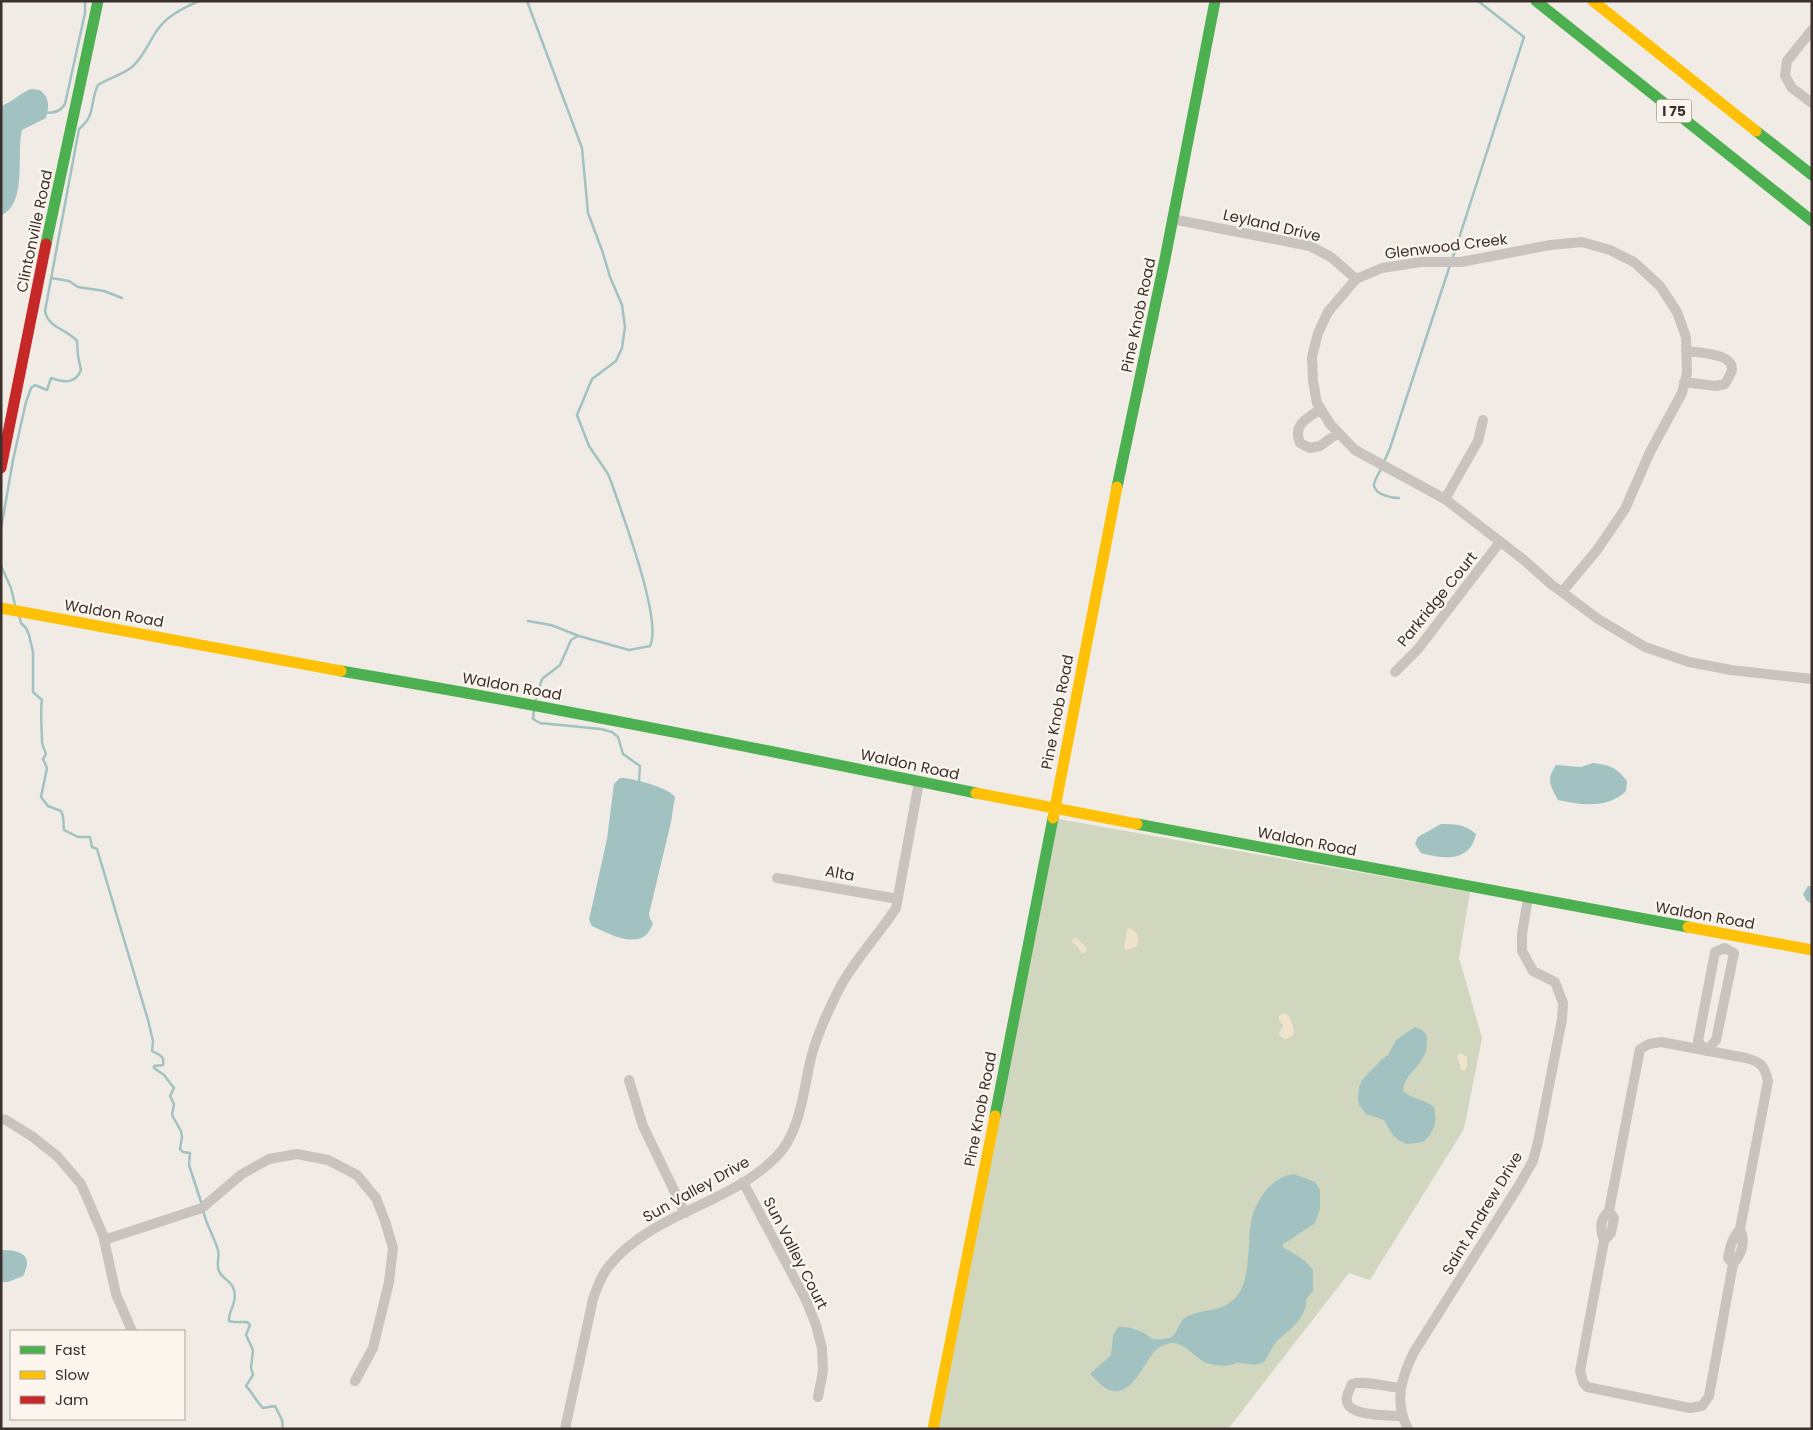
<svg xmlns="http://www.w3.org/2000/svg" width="1813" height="1430" viewBox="0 0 1813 1430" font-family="Poppins,sans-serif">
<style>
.green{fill:#d1d6bf}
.sand{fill:#efe3cc}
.water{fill:#a1c2c1}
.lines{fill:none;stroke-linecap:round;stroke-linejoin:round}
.stream{stroke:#a1c2c1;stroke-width:2.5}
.street{stroke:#c9c3be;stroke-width:10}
.fast{stroke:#4caf50;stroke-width:11}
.slow{stroke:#ffc107;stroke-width:11}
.jam{stroke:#c62828;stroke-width:11}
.labels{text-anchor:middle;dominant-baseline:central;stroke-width:4.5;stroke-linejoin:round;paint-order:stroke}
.shield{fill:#fbf5ee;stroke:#756b66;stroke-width:1}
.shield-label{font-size:14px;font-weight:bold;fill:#3b302b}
.street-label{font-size:15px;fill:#3b302b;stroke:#fbf5ee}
</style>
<rect width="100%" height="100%" fill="#f0ebe5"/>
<path class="green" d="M1058 819 1470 892 1459 958 1482 1038 1464 1129 1370 1280 1349 1273 1228 1429H938Z"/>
<path class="sand" d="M1129 928C1138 931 1141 940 1136 947L1126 950 1124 948 1127 929Z
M1075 937 1087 948 1085 953H1081L1078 947 1072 942V940Z
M1284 1013 1289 1016 1294 1029 1293 1035 1286 1039 1281 1037 1279 1033 1283 1026 1279 1020V1016Z
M1460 1053 1467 1057V1066L1465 1071 1461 1070 1457 1056Z"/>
<path class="water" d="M31 89 40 90C50 99 49 105 46 118L22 130C16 152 28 205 1 215V106C13 102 20 93 31 89Z
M1593 763C1610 765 1616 767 1627 781L1626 791C1608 809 1581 805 1558 800 1550 785 1546 780 1556 765L1581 767Z
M620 778C630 777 670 788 675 797L671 822 649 914 650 919 653 923C644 953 611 935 592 926L589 920 607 839 614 784Z
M1441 824C1454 824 1465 824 1476 834 1470 863 1443 859 1421 853L1415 844 1418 837Z
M1808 886H1812V904L1807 901 1803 894Z
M1415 1027 1422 1030 1426 1034C1433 1063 1404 1070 1403 1091 1411 1099 1424 1099 1434 1107 1437 1123 1435 1131 1423 1142L1407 1144 1398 1140 1392 1134 1384 1120 1366 1114 1359 1105 1358 1100 1359 1087 1362 1080 1381 1060 1388 1055 1396 1040Z
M1294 1174 1315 1182 1320 1190V1209L1315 1223 1282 1245 1283 1247 1304 1260 1313 1270V1291L1306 1299C1308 1318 1288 1330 1276 1342 1271 1348 1269 1356 1264 1362 1252 1368 1248 1362 1238 1363 1233 1364 1235 1364 1230 1365 1223 1367 1214 1365 1207 1363 1195 1359 1186 1342 1171 1343 1167 1344 1160 1346 1157 1349 1144 1360 1132 1401 1107 1389 1101 1386 1096 1379 1090 1374L1111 1355 1113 1335 1118 1327C1128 1326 1139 1330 1147 1335 1151 1338 1150 1338 1154 1339 1158 1340 1165 1339 1169 1338 1178 1336 1177 1321 1188 1316 1206 1308 1219 1313 1234 1299 1252 1283 1247 1244 1251 1222 1253 1211 1257 1203 1263 1194 1271 1183 1281 1176 1294 1174Z
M1 1250C21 1250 34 1255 23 1276L8 1282H1Z"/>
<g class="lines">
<path class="stream" d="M527 1 582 148 588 213 603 253 610 277 622 305 625 327 622 348 616 361 592 379 577 415 589 446 608 474 612 484C622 514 663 621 650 646L629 650 579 636 551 625 528 621
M44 112C53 114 60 112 65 104L85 13V1
M1452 260 1524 37 1478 1
M51 278 69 281 78 287 104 291 122 298
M1384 462 1390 448 1450 265
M1382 467C1380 472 1373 481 1374 486 1376 495 1392 498 1399 498
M1 529 13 460 26 402 31 388 35 385 47 390 51 378C63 382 75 385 81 370L78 356 77 341C67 329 48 328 45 311L79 129C97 114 89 103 98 85 109 78 122 75 132 67 144 57 149 41 158 29 168 15 184 8 199 1
M1 566 11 588 15 605
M19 615 21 623 26 628 29 635 33 652V692L42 700C40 713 42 728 42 742 42 746 45 750 46 754L43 759 47 768 41 797 48 806 61 811 63 816 64 830 78 837H90L92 847 97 849 148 1020 153 1041 152 1051C159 1055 165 1055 163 1065L154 1066V1068L164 1075 174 1088 170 1096 174 1104 172 1115 181 1131 182 1137 180 1149 183 1152 190 1153 189 1165 202 1205
M536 699 542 679 560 665 571 640 578 636
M534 709 533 719 540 723 601 729 612 732 618 737 623 754 640 766 639 781
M203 1210C206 1225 214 1236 218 1250 220 1258 215 1266 220 1273 223 1278 230 1281 233 1287 239 1302 228 1310 229 1321L234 1322H247L250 1325 246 1335 253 1350 251 1368 253 1375 246 1386C252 1392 256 1401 263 1408L275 1406 282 1420 283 1429"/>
<path class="street" d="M1812 30 1787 61 1785 76 1792 88 1812 103
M1172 219 1310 246 1331 257 1356 279
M1684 382 1716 386 1725 384 1732 371C1732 369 1732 365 1730 363 1725 354 1696 352 1686 351
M1321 409C1308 417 1292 425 1300 443L1310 448 1320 446 1338 433
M1445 499 1478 441 1483 420
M1562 592 1597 550 1625 509 1650 452 1682 393 1687 373 1686 337 1677 312 1660 286 1634 262 1610 250 1582 242 1550 245 1461 262H1421L1382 268 1356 279 1328 312 1318 333 1312 357 1313 381 1317 403 1330 424 1355 450 1445 499 1524 560 1552 585 1562 592 1598 619 1645 647 1689 662 1731 670 1812 679
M1395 672 1418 649 1500 542
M777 878 898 899
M1725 948 1734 953 1716 1040 1706 1051 1698 1041 1715 952Z
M629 1080 643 1126 685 1213
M1 1119 6 1120 33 1137 58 1157 81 1184 103 1235 116 1294 132 1331
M743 1182 806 1300 816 1325 822 1348 823 1371 818 1397
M1609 1211 1614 1218 1611 1233 1604 1241C1600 1229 1599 1220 1609 1211L1640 1049 1649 1044 1661 1042 1746 1058C1761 1062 1764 1065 1768 1081L1740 1229
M104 1240 202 1208 242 1174 269 1159 297 1154 328 1160 357 1175 376 1198 385 1221 393 1248 389 1282 373 1348 355 1381
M1604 1241 1580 1371 1583 1382 1587 1387 1690 1408 1702 1406 1709 1396 1733 1264C1742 1254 1746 1241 1740 1229 1732 1238 1730 1247 1728 1258L1733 1264
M1401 1388C1387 1387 1364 1380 1352 1384 1349 1391 1343 1400 1350 1407 1358 1415 1390 1416 1402 1416
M565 1429 593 1299C597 1288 601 1275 609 1266 653 1212 729 1205 776 1157 802 1131 803 1088 812 1054 818 1033 828 1011 838 991 853 961 878 936 896 908L919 782
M1408 1429C1394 1402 1401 1378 1414 1352L1518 1187 1533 1161 1538 1142 1562 1019 1563 1003 1555 982 1533 971 1522 951V934L1528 898"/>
<path class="fast" d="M1536 1 1812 221
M1756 131 1812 175
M46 244 98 1
M1117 487 1165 259 1215 1
M341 671C554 707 765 750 976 793
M1137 824 1688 927
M995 1116 1053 818"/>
<path class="slow" d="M1593 1 1756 131
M1 608 341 671
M976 793 1137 824
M1053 818 1117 487
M1688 927 1812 950
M933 1429 995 1116"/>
<path class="jam" d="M1 468 46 244"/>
</g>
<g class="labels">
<rect class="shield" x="1656.5" y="99.5" width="35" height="23" rx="4"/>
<g class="shield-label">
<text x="1674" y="111">I 75</text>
</g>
<g class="street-label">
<text transform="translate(1272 225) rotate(13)">Leyland Drive</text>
<text transform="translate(34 231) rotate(-78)">Clintonville Road</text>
<text transform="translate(1446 246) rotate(-7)">Glenwood Creek</text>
<text transform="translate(1138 315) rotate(-78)">Pine Knob Road</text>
<text transform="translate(1437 599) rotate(-51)">Parkridge Court</text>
<text transform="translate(114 613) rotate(10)">Waldon Road</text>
<text transform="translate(512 686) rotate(10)">Waldon Road</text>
<text transform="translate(1057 712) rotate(-79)">Pine Knob Road</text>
<text transform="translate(910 764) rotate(12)">Waldon Road</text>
<text transform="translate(1307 841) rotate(11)">Waldon Road</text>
<text transform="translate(840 873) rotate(10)">Alta</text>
<text transform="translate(1705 915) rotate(10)">Waldon Road</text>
<text transform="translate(980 1109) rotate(-79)">Pine Knob Road</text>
<text transform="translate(696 1189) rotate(-29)">Sun Valley Drive</text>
<text transform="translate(1482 1213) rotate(-59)">Saint Andrew Drive</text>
<text transform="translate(796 1253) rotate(63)">Sun Valley Court</text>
</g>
</g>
<rect width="1813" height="1430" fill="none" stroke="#3b302b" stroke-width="5"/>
<rect x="10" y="1330" width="175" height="90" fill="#fbf5ee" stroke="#aea6a0"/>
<rect x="20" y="1346" width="25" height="8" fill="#4caf50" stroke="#aea6a0"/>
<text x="55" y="1355" font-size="15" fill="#3b302b">Fast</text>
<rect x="20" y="1371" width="25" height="8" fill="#ffc107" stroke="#aea6a0"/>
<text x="55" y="1380" font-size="15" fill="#3b302b">Slow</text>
<rect x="20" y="1396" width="25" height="8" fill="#c62828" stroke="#aea6a0"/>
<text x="55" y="1405" font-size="15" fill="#3b302b">Jam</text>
</svg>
